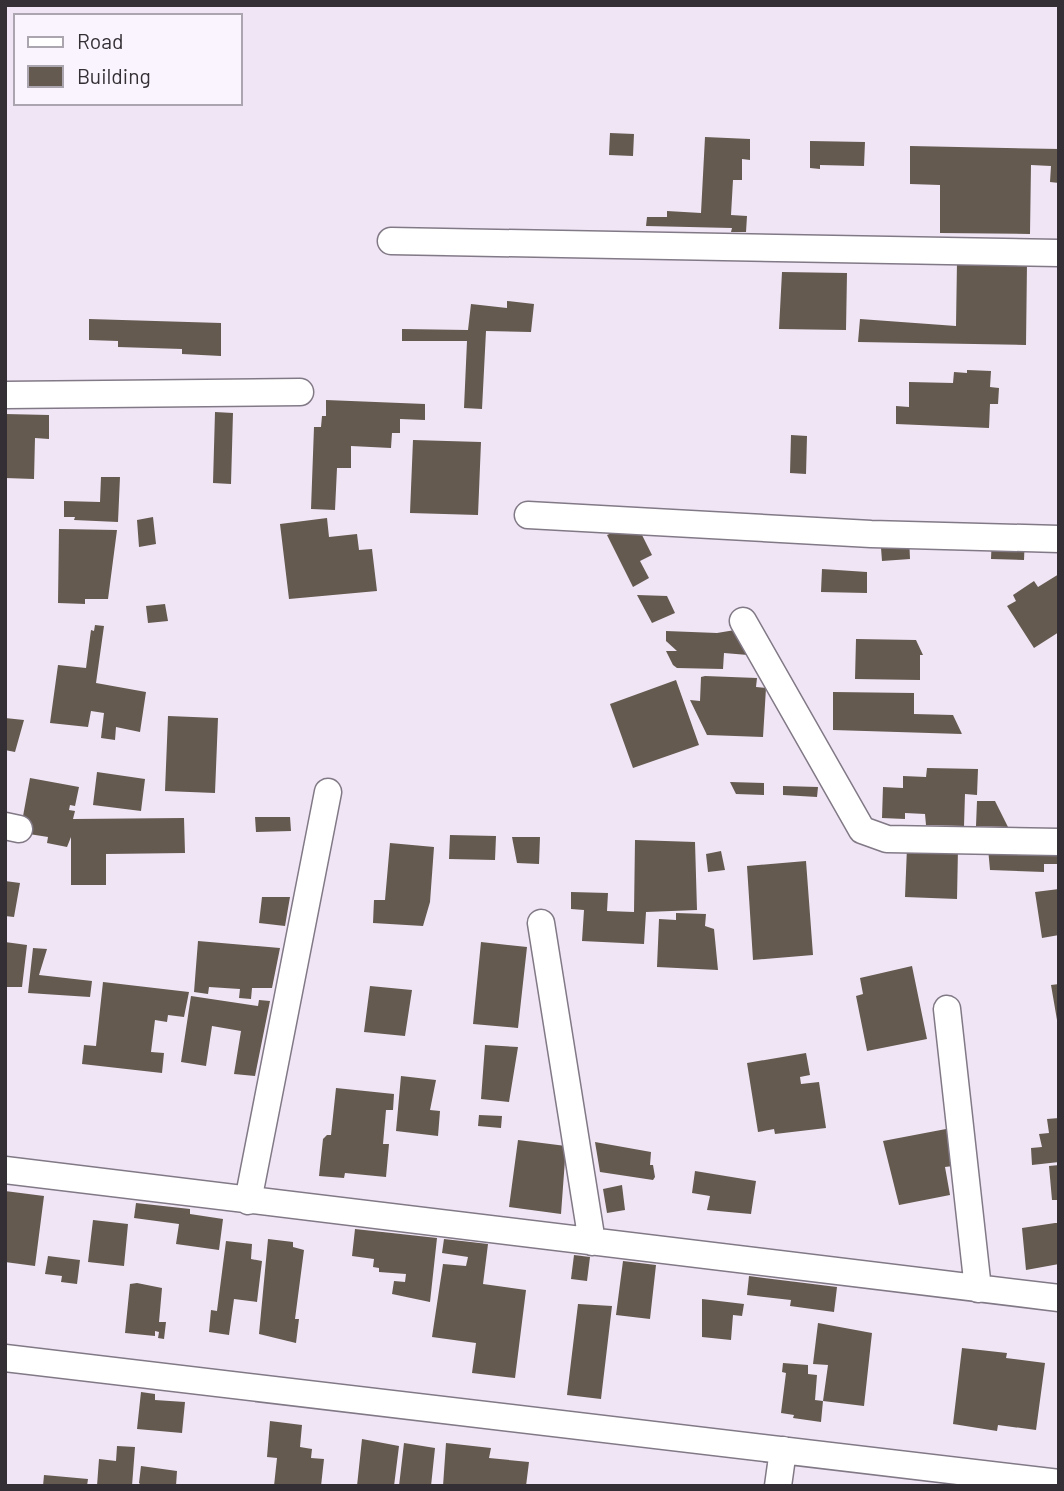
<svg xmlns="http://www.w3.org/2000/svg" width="1064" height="1491" viewBox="0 0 1064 1491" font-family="Barlow,sans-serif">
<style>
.building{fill:#655a4f}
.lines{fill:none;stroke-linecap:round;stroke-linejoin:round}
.street-casing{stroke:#827986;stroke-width:29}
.street{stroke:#fff;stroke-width:26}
</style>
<rect width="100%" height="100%" fill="#efe5f5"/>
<path class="building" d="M610 133 634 134 633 156 609 155Z
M705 137 750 139V160L742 159V180H733L731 215 747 216 746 232H731L732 228 646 226 647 217H667V211L701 213Z
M810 141 865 142 864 166 820 165V169L810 168Z
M910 146 1059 149V183L1050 182 1051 166 1031 165 1030 234 940 233V185L910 184Z
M957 261 1027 263 1026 345 858 342 860 319 956 326Z
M782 272 847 273 846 330 779 329Z
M507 301 534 304 531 332 486 331 482 409 464 408 467 341H402V329L468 330 471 304 507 308Z
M89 319 221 323V356L182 354V349L118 347V341L89 340Z
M967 370 991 371 990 387 999 388 998 404H990L989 428 896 424V406L909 407V382L953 383 954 372 967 373Z
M326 400 425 404V420L400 419V433H392L391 448 351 446V468H337L335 510 311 509 314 427H321L322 416H326Z
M215 412 233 413 231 484 213 483Z
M5 414 49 415V439L35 438 34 479 5 478Z
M791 435 807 436 806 474 790 473Z
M413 440 481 442 478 515 410 513Z
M101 477H120L118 522 74 520 75 517H64V501L100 502Z
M153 517 156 544 139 547 137 520Z
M327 518 329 537 357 534 359 550 372 549 377 591 289 599 280 524Z
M636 523 652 555 640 561 649 578 633 587 607 535Z
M59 529 117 530 108 599H85V604L58 603Z
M992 534 1025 536 1024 560 991 559Z
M909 536 910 559 882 561 881 548Z
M822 569 867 572V593L821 592Z
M1059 574V632L1034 648 1007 606 1016 601 1013 595 1034 581 1038 587Z
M637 595 667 596 675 613 652 623Z
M165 604 168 621 148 623 146 606Z
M95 625 104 626 96 683 146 692 140 732 116 727 115 740 101 738 104 713 91 711 88 727 50 723 58 665 86 668 91 630 94 631Z
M741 629 748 655 724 653 723 669 677 668 673 665 666 651H677L666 641V631L717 633Z
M856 639 916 640 923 655H920V680L855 679Z
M705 676 757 678 756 687 766 688 763 737 707 735 690 700 700 701 701 677Z
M676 680 699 745 633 768 610 704Z
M833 692 914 693V714L953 715 962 734 833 730Z
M168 716 218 718 215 793 165 791Z
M5 718 24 720 15 752 5 750Z
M927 768 978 769 977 795 965 794 964 826 926 825 925 814 905 813V819L882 818 883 787 903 788V776L926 777Z
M97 772 145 779 141 811 93 805Z
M30 778 79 787 75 806 70 805 69 810 75 811 73 819 184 818 185 853 106 854V885H71V837L67 847 47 843 48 837 29 834 28 840 19 838Z
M730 782 764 783V795L736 794Z
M783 786 818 787 817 797 783 795Z
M977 801H995L1008 827 976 826Z
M255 817H290L291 831 256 832Z
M450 835 496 836 495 860 449 859Z
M512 837H540L539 864 517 863Z
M635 840 695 842 697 910 646 912 644 944 582 941 584 910 571 909V892L608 893 607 911 634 912Z
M390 843 434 847 430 902 423 926 373 923 374 900H385Z
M907 847 958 848 957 899 905 897Z
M988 848 1057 851V864H1044V872L990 870Z
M721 851 725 870 708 872 706 854Z
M806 861 813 955 753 960 747 866Z
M5 881 20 883 14 917 5 916Z
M1059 889V935L1042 938 1035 892Z
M262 897H290L285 926 259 923Z
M676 913 706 914 705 926 714 929 718 970 657 967 659 919 676 920Z
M198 941 280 948 272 988H252L251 999 239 998 240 989 209 987 208 994 194 992Z
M5 942 27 945 22 987H5Z
M481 942 527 947 518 1028 473 1024Z
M33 948 47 949 39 975 92 981 90 997 28 993Z
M912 966 927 1039 867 1051 856 996 863 994 860 978Z
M103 982 189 992 184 1017 168 1015 167 1022 155 1020 151 1052 164 1053 162 1073 82 1064 84 1045 96 1046Z
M1059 984V1020H1057L1051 985Z
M370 986 412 990 405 1036 364 1032Z
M191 996 258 1006 259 1000 270 1001 255 1076 234 1074 241 1031 212 1026 206 1066 181 1062Z
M485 1045 518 1047 509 1102 481 1099Z
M806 1053 810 1075 800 1077 801 1084 819 1082 826 1128 775 1134 774 1129 758 1132 747 1063Z
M401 1076 436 1080 430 1110 440 1111 438 1136 396 1131Z
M336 1088 394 1094 393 1110H386L383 1144H389L386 1177 345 1173 344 1178 319 1176 323 1139 327 1135H331Z
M479 1115 502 1116 501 1128 478 1126Z
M1059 1118V1162L1032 1165 1031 1148 1042 1147 1039 1134 1049 1133 1047 1119Z
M946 1129 953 1166 945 1167 950 1195 899 1205 883 1141Z
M518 1140 566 1146 561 1214 509 1207Z
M595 1142 651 1152 650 1165H653L655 1177 653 1180 600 1172Z
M1059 1165V1200H1052L1049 1166Z
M695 1171 756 1181 751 1214 707 1210 710 1196 692 1193Z
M622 1185 625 1210 607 1213 603 1189Z
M5 1191 44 1196 35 1266 5 1262Z
M136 1203 190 1209V1214L223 1219 219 1250 176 1244 179 1224 134 1218Z
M93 1220 128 1224 124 1266 88 1262Z
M1055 1223H1059V1264L1026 1270 1022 1228Z
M355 1229 437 1238 430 1302 392 1294 394 1281 405 1282 406 1274 379 1272V1268L373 1267 374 1259 352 1256Z
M268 1239 293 1242V1247L304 1250 295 1319H299L296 1343 259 1334Z
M444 1239 488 1244 483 1284 526 1290 515 1378 472 1373 476 1343 432 1337 443 1264 466 1266 468 1257 442 1253Z
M226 1241 252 1244 251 1259 262 1261 257 1302 234 1299 229 1335 209 1332 211 1310 217 1311Z
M574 1255 590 1257 587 1281 571 1279Z
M48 1256 80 1260 77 1284 61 1282 62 1276 45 1274Z
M623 1261 656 1265 650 1319 616 1315Z
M749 1276 837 1287 834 1312 790 1306 791 1300 747 1295Z
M137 1283 162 1288 159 1322H166L164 1339 158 1338 159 1332 155 1331V1336L125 1333 130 1284Z
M702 1299 744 1304 742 1316 733 1315 731 1340 702 1337Z
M578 1304 612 1306 601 1399 567 1395Z
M818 1323 872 1333 864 1406 823 1401 828 1365 813 1364Z
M962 1348 1007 1353 1006 1358 1045 1363 1036 1430 998 1425 997 1431 953 1424Z
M783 1363 808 1365V1374L817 1375 815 1400 823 1401 821 1422 793 1418 794 1415 781 1413 786 1373 782 1372Z
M141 1392 155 1394V1400L185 1402 182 1433 137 1429Z
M270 1421 302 1425 300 1447 312 1449 311 1458 324 1459 321 1486H274L277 1458 267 1457Z
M362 1439 399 1446 394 1486H357Z
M404 1443 435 1448 431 1486H399Z
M446 1443 491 1448 489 1458 529 1462 526 1486H443Z
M117 1446 135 1447 132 1486H97L99 1459 116 1461Z
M141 1466 177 1471 176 1486H142L139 1483Z
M44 1475 88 1479 87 1486H43Z"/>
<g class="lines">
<defs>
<path id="street" d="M391 241 1059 253
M5 395 300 392
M528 515 871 534 1059 539
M743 621 862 830 887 839 1059 842
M5 826 19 829
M541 923 592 1242
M947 1009 978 1289
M5 1170 1059 1298
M248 1201 328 792
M5 1358 1059 1483
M778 1486 783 1450"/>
</defs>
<use href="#street" class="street-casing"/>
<use href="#street" class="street"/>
</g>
<rect width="1064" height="1491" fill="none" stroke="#332f35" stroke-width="14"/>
<rect x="14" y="14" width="228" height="91" fill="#faf4fe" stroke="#aaa5ae" stroke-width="2"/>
<rect x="28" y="37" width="35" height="10" fill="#ffffff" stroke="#aaa5ae" stroke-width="2"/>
<text x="77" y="49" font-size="21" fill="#332f35">Road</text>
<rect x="28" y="66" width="35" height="21" fill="#655a4f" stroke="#aaa5ae" stroke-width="2"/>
<text x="77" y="84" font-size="21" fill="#332f35">Building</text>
</svg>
